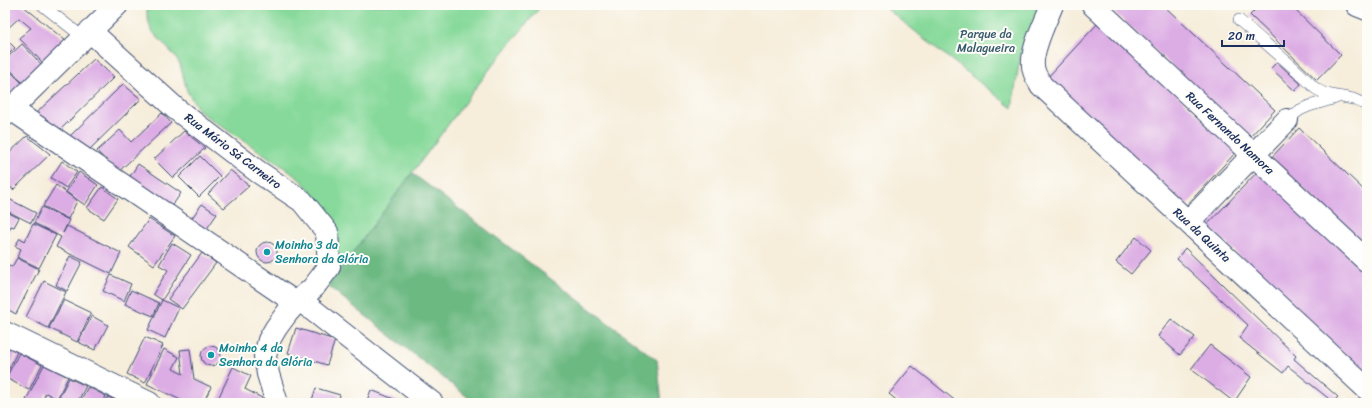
<svg xmlns="http://www.w3.org/2000/svg" width="1372" height="408" viewBox="0 0 1372 408" font-family="Sriracha,sans-serif">
<style>
.green{fill:#86d99a;stroke:#50847c}
.forest{fill:#6cb982;stroke:#447470}
.building{fill:#dcace4}
.lines{fill:none;stroke-linecap:round;stroke-linejoin:round}
.service-casing{stroke:#3c4c71;stroke-width:12}
.minor-casing{stroke:#3c4c71;stroke-width:24}
.service{stroke:#fff;stroke-width:11}
.minor{stroke:#fff;stroke-width:22}
.culture-dot{fill:#0f9aa8;stroke:#fdfcf7;stroke-width:1.5}
.labels{text-anchor:middle;dominant-baseline:central;stroke-width:4;stroke-linejoin:round;paint-order:stroke}
.park-label{font-size:12px;fill:#365a6d;stroke:#fdfcf7}
.street-label{font-size:12px;fill:#1b2f5e;stroke:#fdfcf7}
.culture-label{font-size:12px;fill:#0d838f;stroke:#fdfcf7;text-anchor:start}
</style>
<rect width="100%" height="100%" fill="#fdfcf7"/>
<filter id="ink" filterUnits="userSpaceOnUse"><feTurbulence type="fractalNoise" baseFrequency=".025" numOctaves="2"/><feDisplacementMap in="SourceGraphic" scale="8" xChannelSelector="R" yChannelSelector="G"/><feConvolveMatrix kernelMatrix="1 2 1 2 8 2 1 2 1" color-interpolation-filters="sRGB"/></filter>
<filter id="wash" filterUnits="userSpaceOnUse"><feTurbulence type="fractalNoise" baseFrequency=".012" numOctaves="4" result="noise"/><feDisplacementMap in="SourceGraphic" scale="16" xChannelSelector="R" yChannelSelector="G"/><feGaussianBlur stdDeviation="0.9" result="paint"/><feColorMatrix in="noise" values="0 0 0 0 0 0 0 0 0 0 0 0 0 0 0 0 0 1.4 0 .05"/><feComposite in="paint" operator="in"/></filter>
<g filter="url(#wash)">
<rect width="100%" height="100%" fill="#f6edda"/>
<path class="green" d="M147 5H542L492 66 316 302 336 256 338 237 335 223 303 182 282 166 200 112 187 91 180 64 174 55 151 30 147 15Z
M882 5H1039L1021 52 1012 108Z"/>
<path class="forest" d="M412 173 657 360 662 403H475L328 286Z"/>
<g id="blocks">
<path class="building" d="M12 5H22L66 41 43 63 19 38 31 28 19 18 7 29 5 26V12Z
M1115 5H1163L1275 110 1249 138 1111 9Z
M1260 5H1290L1341 55 1317 80 1250 15Z
M1099 22 1237 151 1185 207 1047 78Z
M6 39 15 48 5 58V40Z
M22 44 43 66 24 84 5 64V60Z
M94 59 114 77 58 132 33 116Z
M1277 62 1301 84 1295 91 1271 68Z
M5 66 23 84 13 94 5 86Z
M123 84 141 99 87 152 67 139Z
M162 113 171 123 117 173 97 151 120 130 131 142Z
M1299 128 1367 193V249L1271 158Z
M184 131 205 148 173 178 154 159Z
M27 136 50 154 13 190 9 185 5 188V157Z
M200 156 220 176 199 197 179 177Z
M62 161 77 172 66 188 51 178Z
M138 164 181 193 170 209 127 181Z
M230 170 249 186 224 208 208 194Z
M1259 170 1367 272V376L1207 225Z
M79 172 98 185 85 205 66 192Z
M56 185 77 201 68 219 43 206Z
M102 187 118 199 104 219 87 208Z
M5 197 36 213 31 223 5 210Z
M202 204 217 214 204 233 189 222Z
M42 207 69 220 63 233 67 226 121 253 111 274 56 247 61 237 34 223Z
M5 211 19 218 14 227 11 226 5 238Z
M149 219 175 236 154 265 129 247Z
M33 224 56 235 39 268 17 257 21 249 15 246 20 238 25 241Z
M1136 237 1151 250 1131 274 1116 262Z
M257 252a10 10 0 1 1 20 0a10 10 0 1 1-20 0Z
M172 243 191 255 162 300 153 294 168 270 159 265Z
M1185 248 1296 356 1294 359 1338 397 1333 402 1288 366 1283 373 1239 338 1248 325 1177 259Z
M202 253 216 263 182 309 168 299Z
M70 256 82 262 67 291 56 285Z
M17 258 39 269 16 314 5 308V268L7 264 12 267Z
M111 275 131 284 124 301 103 291Z
M44 281 66 292 48 328 26 317Z
M131 290 159 303 153 316 125 304Z
M64 300 91 313 77 342 49 328Z
M162 300 179 308 165 338 148 330Z
M92 316 108 325 95 350 78 342Z
M1171 319 1195 337 1180 355 1158 336Z
M296 328 335 340 327 365 288 353Z
M145 337 163 345 145 383 127 374Z
M1210 345 1251 377 1234 402 1191 369Z
M201 356a10 10 0 1 1 20 0a10 10 0 1 1-20 0Z
M5 346 17 352 5 377Z
M164 349 179 357 173 369 183 374 180 350 190 349 194 379 211 387 203 403H187L147 384Z
M19 353 42 365 29 390 6 378Z
M44 365 68 377 57 399 46 393 41 403H32L26 400Z
M912 366 958 403H900L889 394Z
M233 367 251 376 245 389 262 398 260 403H216Z
M69 378 86 386 77 403H56Z
M88 387 106 396 103 403H79Z
M316 388 340 395 338 403H311Z
M371 390 404 403H366Z
M108 397 117 401 116 403H104Z"/>
</g>
</g>
<g filter="url(#ink)">
<use href="#blocks" fill-opacity="0" stroke="#3c4c71" stroke-width="1"/>
<g class="lines">
<defs>
<path id="service" d="M42 5 84 38
M1239 20 1294 68 1316 89 1326 94 1353 99 1367 105
M1287 120 1300 110 1309 106 1336 98"/>
<path id="minor" d="M1052 5C1046 21 1028 54 1034 71 1035 76 1039 80 1041 85L1367 389
M1093 5 1367 261
M1357 5 1367 9
M90 31 176 109 257 171 302 201 327 232 329 267 313 288 296 303 287 313 276 328 269 340 265 356 268 374 277 403
M11 109 296 303
M5 115 117 5
M1188 222 1287 120
M300 300 432 403
M5 333 149 403"/>
</defs>
<use href="#service" class="service-casing"/>
<use href="#minor" class="minor-casing"/>
<use href="#service" class="service"/>
<use href="#minor" class="minor"/>
</g>
</g>
<g class="culture-dot">
<circle cx="267" cy="252" r="4"/>
<circle cx="211" cy="355" r="4"/>
</g>
<g class="labels">
<g class="park-label">
<text x="986" y="34">Parque da<tspan x="986" dy="14">Malagueira</tspan></text>
</g>
<g class="street-label">
<text transform="translate(1230 133) rotate(43)">Rua Fernando Namora</text>
<text transform="translate(233 151) rotate(37)">Rua Mário Sá Carneiro</text>
<text transform="translate(1202 235) rotate(43)">Rua da Quinta</text>
</g>
<g class="culture-label">
<text x="275" y="245">Moinho 3 da<tspan x="275" dy="14">Senhora da Glória</tspan></text>
<text x="219" y="348">Moinho 4 da<tspan x="219" dy="14">Senhora da Glória</tspan></text>
</g>
</g>
<rect width="1372" height="408" fill="none" stroke="#fdfcf7" stroke-width="20"/>
<path d="M1222 40v6h62v-6" fill="none" stroke="#1b2f5e" stroke-width="2"/>
<text x="1228" y="40" font-size="12" fill="#1b2f5e" stroke="#fdfcf7" stroke-width="3" paint-order="stroke">20 m</text>
</svg>
